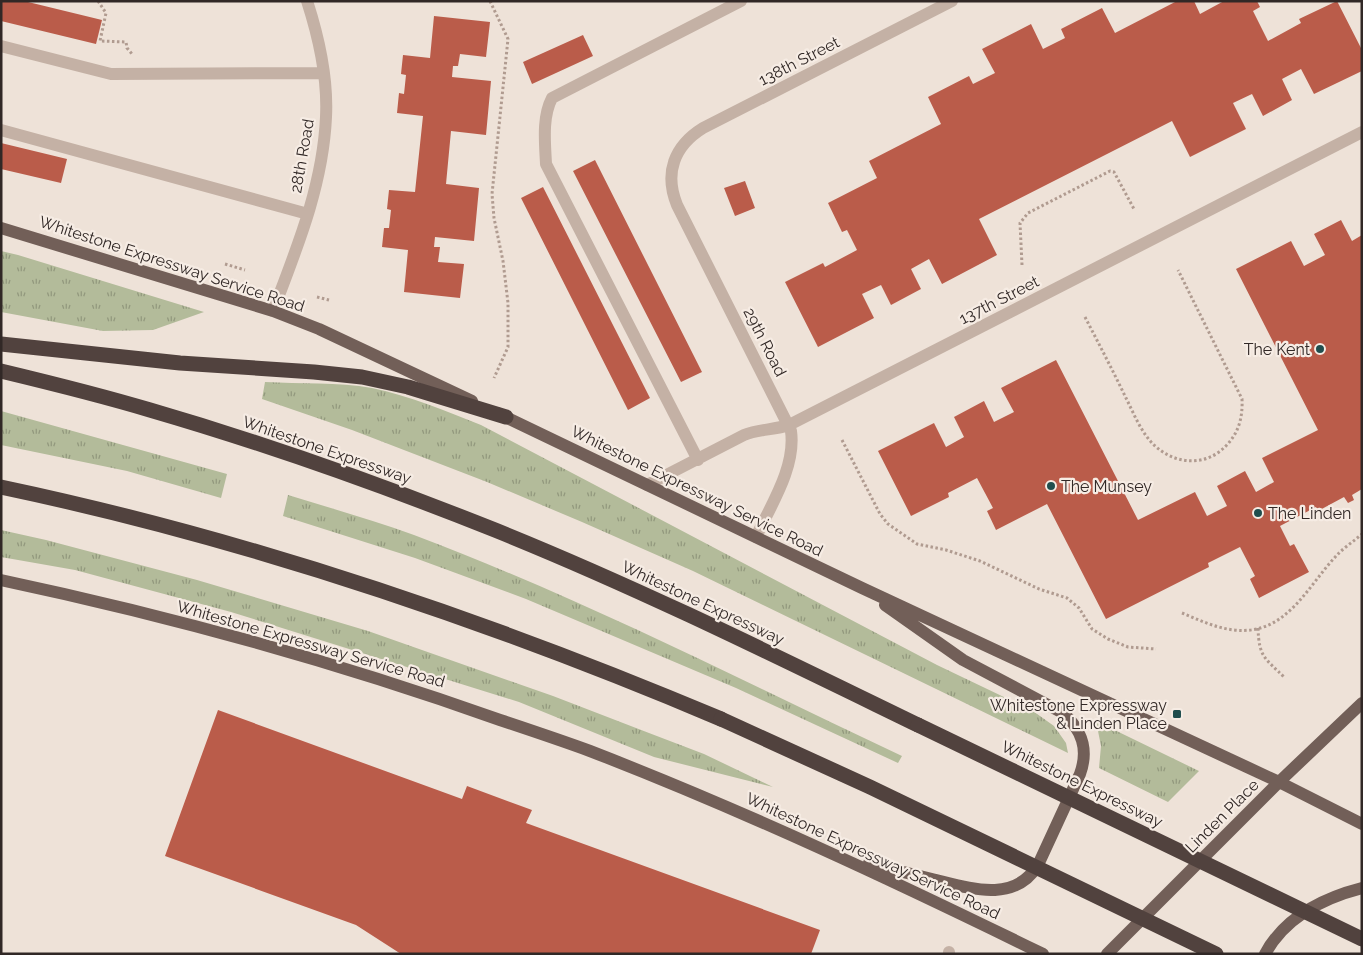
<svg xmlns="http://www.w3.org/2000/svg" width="1363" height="955" viewBox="0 0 1363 955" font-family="Raleway,sans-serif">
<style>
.grass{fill:url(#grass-tufts)}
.building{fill:#ba5c4a}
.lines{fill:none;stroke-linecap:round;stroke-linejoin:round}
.path{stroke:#b09b90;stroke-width:3;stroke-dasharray:2.5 2.5;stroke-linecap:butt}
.minor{stroke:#c4b1a5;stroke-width:12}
.major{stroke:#725f58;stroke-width:12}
.highway{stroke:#51423e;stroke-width:15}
.highway-bridge{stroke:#51423e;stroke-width:15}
.poi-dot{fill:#204e4e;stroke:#f6ece4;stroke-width:2}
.labels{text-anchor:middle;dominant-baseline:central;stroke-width:4.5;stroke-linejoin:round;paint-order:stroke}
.street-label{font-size:16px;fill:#312826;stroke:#f6ece4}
.poi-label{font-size:16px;fill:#312826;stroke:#f6ece4;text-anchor:end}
</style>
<defs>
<pattern id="grass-tufts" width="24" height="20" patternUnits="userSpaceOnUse" patternTransform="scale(1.25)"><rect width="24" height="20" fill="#b3bb9a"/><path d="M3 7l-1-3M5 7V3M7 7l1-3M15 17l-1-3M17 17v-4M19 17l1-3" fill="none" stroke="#92987d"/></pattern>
</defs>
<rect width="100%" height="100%" fill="#eee2d8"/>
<path class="grass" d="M1 251 18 255 204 312 153 330 103 331 1 312Z
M265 382C300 384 338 382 372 388 410 396 446 411 481 425L937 665 1033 711 1054 726 1066 743 1068 753 693 571 582 522 487 482 352 430 262 399Z
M1 411 227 474 221 498 127 471 1 445Z
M288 495C330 508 373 520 414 535 581 598 741 680 902 756L898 763 736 688 526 599 415 558 283 516Z
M1 530 46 540 197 580 368 631 553 696 649 733 704 754 773 787 654 757 519 702 231 612 75 570 1 557Z
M1096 721 1199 771 1168 802 1099 768 1101 746Z"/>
<path class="building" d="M2 1H24L102 20 96 44 1 21Z
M1177 1H1194L1200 14 1224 1H1257L1260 7 1253 11 1268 41 1301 23 1299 19 1337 1 1362 50V71L1314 94 1301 69 1282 79 1292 100 1263 116 1252 94 1233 103 1246 129 1190 157 1172 121 979 219 997 255 942 284 929 259 911 269 921 289 891 305 881 285 862 294 874 318 818 347 785 282 823 263 825 267 857 250 847 230 842 232 828 203 877 178 869 161 941 124 928 97 969 76 973 84 995 73 982 49 1031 24 1043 49 1065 38 1061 29 1102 8 1115 33Z
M434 16 490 22 486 57 460 54 458 66H453L452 77 491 81 486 135 451 131 446 184 479 188 474 241 435 237 434 247H440L438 262 464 264 460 298 404 292 408 250 382 247 384 228H389L391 210 387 209 389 190 415 192 423 116 397 113 399 93 404 94 406 75 401 74 403 55 430 58Z
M583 35 593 56 532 84 523 62Z
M1 143 67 159 61 183 1 169Z
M595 160 702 372 681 382 573 171Z
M745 181 755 208 735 216 724 188Z
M543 187 650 398 628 410 521 198Z
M1341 220 1352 241 1362 235V489L1352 495 1354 500 1348 503 1344 497 1318 511 1316 507 1280 526 1290 546 1294 544 1309 572 1259 598 1250 579 1255 576 1240 547 1208 563 1209 567 1106 619 1047 504 996 530 987 511 993 508 977 478 948 493 949 497 911 516 878 451 934 423 946 447 964 437 954 417 984 401 994 422 1014 412 1001 388 1056 360 1138 520 1195 492 1207 516 1227 506 1217 486 1245 471 1256 492 1274 482 1262 458 1318 430 1236 269 1291 241 1304 266 1325 255 1314 234Z
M218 710 462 799 467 786 532 810 526 823 820 930 811 954H401L356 925 165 856Z"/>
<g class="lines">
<path class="path" d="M98 1 106 13 100 41 126 42 127 48 132 54
M490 1 508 39 492 194 494 218 503 261 508 303V347L494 378
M225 264 245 270
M1022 265 1020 223 1028 213 1110 171 1114 172 1134 209
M317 297 329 300
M1085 317C1099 344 1113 371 1126 398 1134 414 1141 432 1153 444 1171 462 1198 467 1219 452 1237 438 1243 421 1242 399L1178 270
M842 440 880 514 888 524 917 544 946 550 980 561 1039 589 1067 598 1079 608 1092 629 1108 639 1128 647 1156 649
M1182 613C1199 620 1216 628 1234 630 1287 636 1307 586 1338 554 1345 547 1354 541 1362 534
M1258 628C1259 658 1265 658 1285 678"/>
<path class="minor" d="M1 46 111 74 323 73
M1 130 308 214
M273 311C297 248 323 185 326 117 328 78 319 38 307 1
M698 460 546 164C545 143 542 117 552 98L741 1
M647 485 744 435C759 429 774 430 789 425L1362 132
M756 537C771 505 796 467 791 431L677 205C664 173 674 146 703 128L952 1
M949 952V954"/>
<path class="major" d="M1 228 273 311 319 329 472 401
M497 413 862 588 1279 782 1362 824
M1 580C171 616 337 662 500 720 530 730 560 740 590 751 745 811 894 881 1043 954
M869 863C890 869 911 874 932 879 969 888 1014 904 1038 865L1080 774C1089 749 1082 730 1063 713L963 660 885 605
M1107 954 1279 782 1362 703
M1265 954C1285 917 1323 898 1362 888"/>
<path class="highway" d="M1 344 180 363 314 372 362 377 408 387 506 417
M1 371C51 383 100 395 150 410 267 444 382 485 495 530 639 588 778 657 918 725
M1 487C248 539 489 621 721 719"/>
<path class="highway-bridge" d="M721 719 870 787 1216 954
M918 725 1362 939"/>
</g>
<g class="poi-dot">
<circle cx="1320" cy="349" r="5"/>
<circle cx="1051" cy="486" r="5"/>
<circle cx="1258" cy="513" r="5"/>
<rect x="1172" y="709" width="10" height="10" rx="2.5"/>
</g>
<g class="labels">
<g class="street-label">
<text transform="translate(799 61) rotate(-27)">138th Street</text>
<text transform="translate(302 156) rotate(-80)">28th Road</text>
<text transform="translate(172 264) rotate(18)">Whitestone Expressway Service Road</text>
<text transform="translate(999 300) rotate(-27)">137th Street</text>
<text transform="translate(765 342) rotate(63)">29th Road</text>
<text transform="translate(327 450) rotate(19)">Whitestone Expressway</text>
<text transform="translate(697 491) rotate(26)">Whitestone Expressway Service Road</text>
<text transform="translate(703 603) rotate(25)">Whitestone Expressway</text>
<text transform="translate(311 644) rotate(16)">Whitestone Expressway Service Road</text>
<text transform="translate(1082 784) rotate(26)">Whitestone Expressway</text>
<text transform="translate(1222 816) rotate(-45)">Linden Place</text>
<text transform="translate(873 856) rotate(25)">Whitestone Expressway Service Road</text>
</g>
<g class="poi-label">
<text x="1310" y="349">The Kent</text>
<text x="1061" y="486" text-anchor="start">The Munsey</text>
<text x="1268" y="513" text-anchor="start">The Linden</text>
<text x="1167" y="705">Whitestone Expressway<tspan x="1167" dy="18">&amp; Linden Place</tspan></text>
</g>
</g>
<rect width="1363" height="955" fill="none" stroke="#312826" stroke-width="5"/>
</svg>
